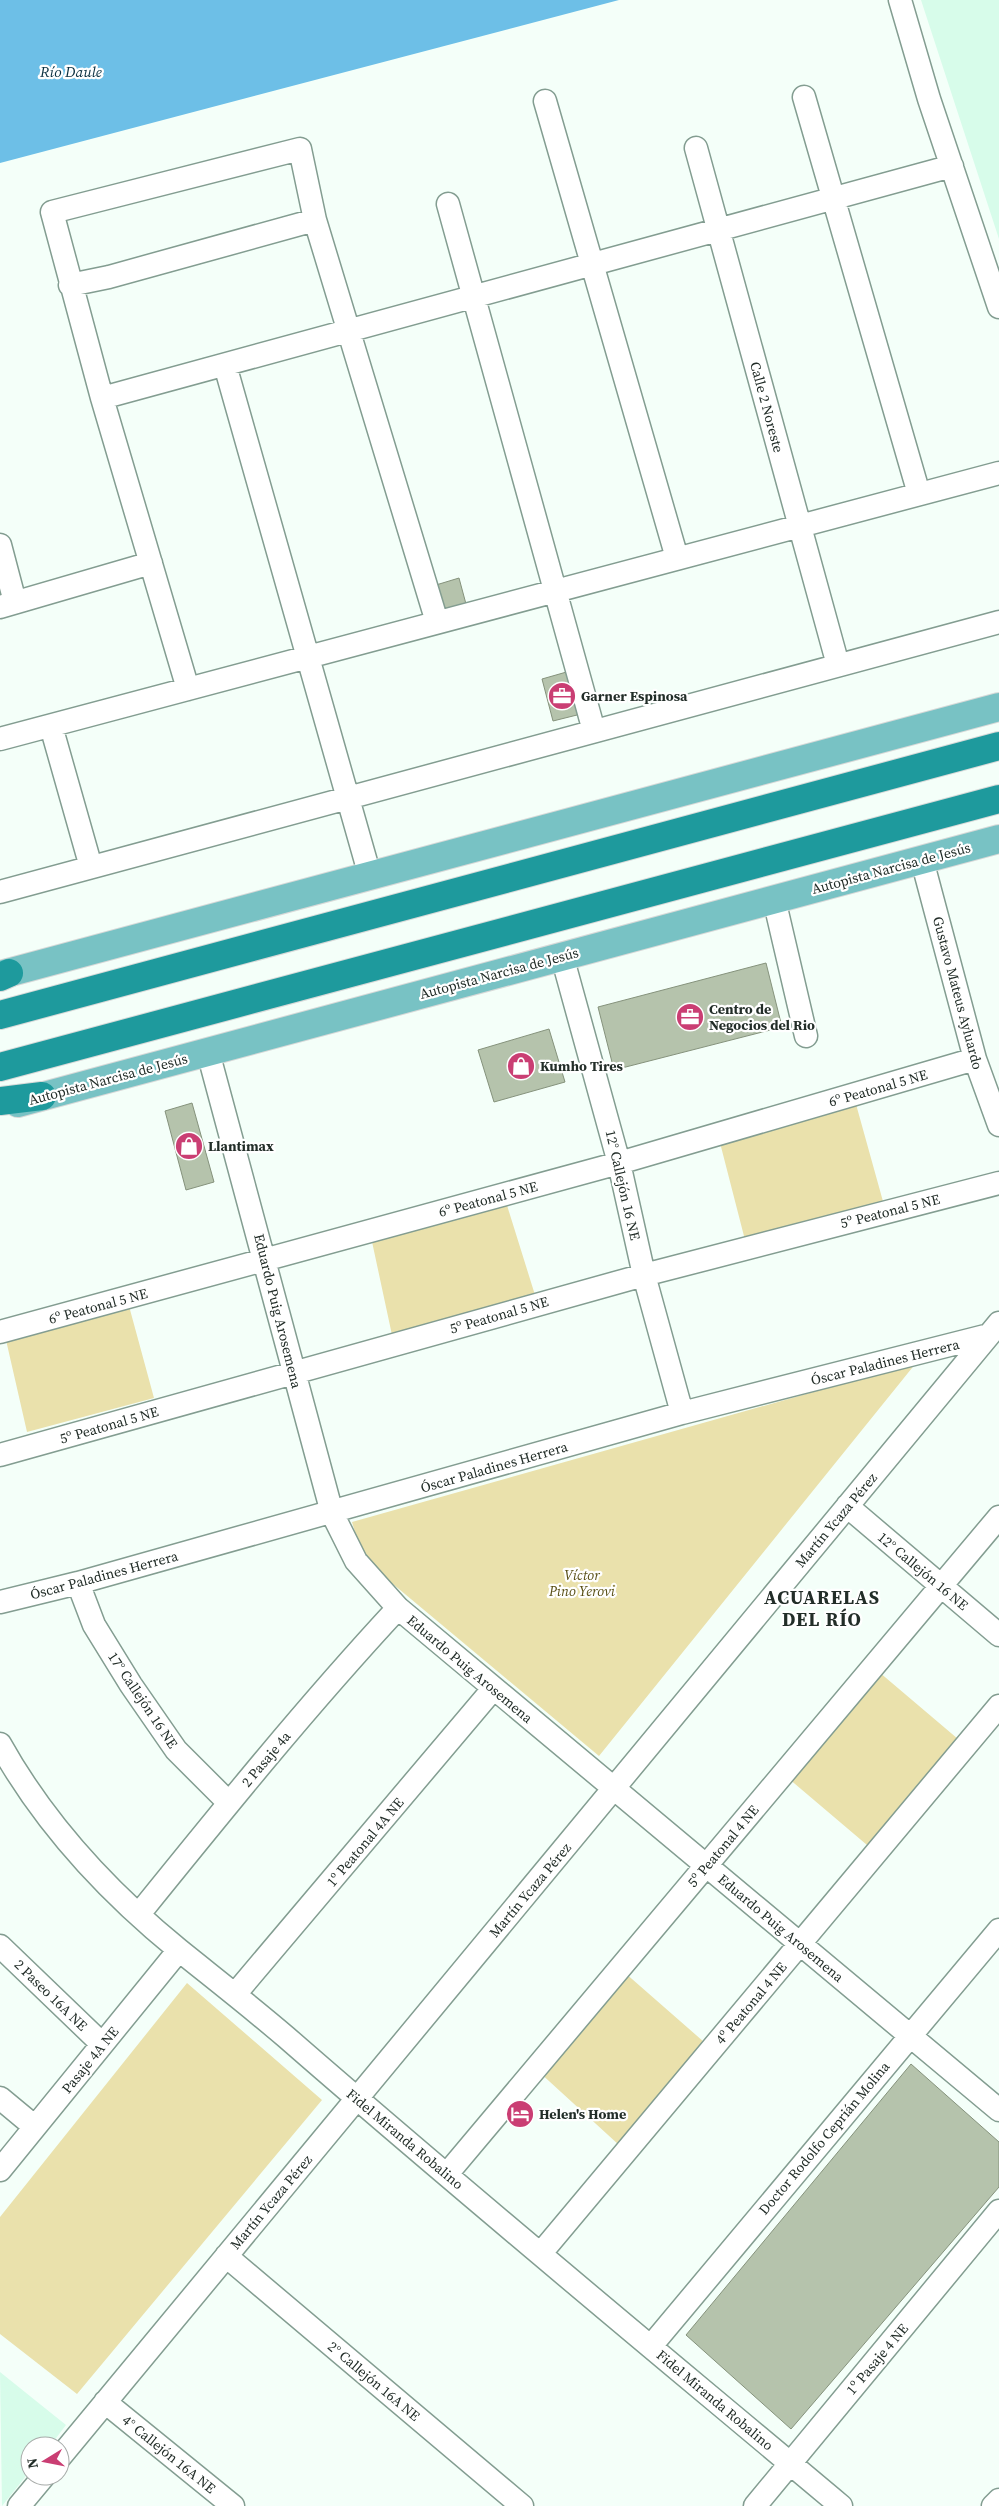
<svg xmlns="http://www.w3.org/2000/svg" width="999" height="2506" viewBox="0 0 999 2506" font-family="'Source Serif 4',serif">
<style>
.built{fill:#d7fcea}
.green{fill:#eae1ac}
.water{fill:#6dbfe7}
.building{fill:#b5c3ac;stroke:#85927c}
.lines{fill:none;stroke-linecap:round;stroke-linejoin:round}
.minor-casing{stroke:#839d91;stroke-width:25}
.major-casing{stroke:#d7d9d8;stroke-width:30}
.highway-casing{stroke:#d7d9d8;stroke-width:30}
.minor{stroke:#fff;stroke-width:22}
.major{stroke:#78c2c4;stroke-width:28}
.highway{stroke:#1e9a9d;stroke-width:28}
.labels{text-anchor:middle;dominant-baseline:central;stroke-width:4.5;stroke-linejoin:round;paint-order:stroke}
.street-label{font-size:14px;fill:#222d28;stroke:#fff}
.poi-label{font-size:14px;font-weight:bold;fill:#222d28;stroke:#fff;text-anchor:start}
.park-label{font-size:14px;font-style:italic;fill:#584e14;stroke:#fff}
.water-label{font-size:15px;font-style:italic;fill:#0a3041;stroke:#fff}
.district-label{font-size:19px;font-weight:bold;letter-spacing:1px;fill:#222d28;stroke:#fff}
</style>
<rect width="100%" height="100%" fill="#f4fff9"/>
<path class="built" d="M921 0H999V239Z
M0 2372 66 2425 50 2446H30V2471L2 2506Z"/>
<path class="green" d="M854 1097 884 1205 745 1240 718 1135Z
M505 1199 535 1295 392 1335 371 1237Z
M129 1306 154 1398 27 1432 6 1340Z
M916 1363 599 1756 363 1559 352 1522Z
M879 1672 958 1739 867 1845 788 1778Z
M624 1972 704 2042 619 2145 538 2071Z
M187 1983 322 2100 77 2394 0 2334V2217Z"/>
<path class="water" d="M0 0H619L0 163Z"/>
<path class="building" d="M459 578 466 604 443 610 436 585Z
M570 671 581 714 553 721 542 679Z
M766 963 782 1027 614 1070 598 1007Z
M549 1029 565 1082 494 1102 478 1050Z
M192 1103 214 1182 186 1190 165 1111Z
M911 2064 999 2142V2187L791 2429 686 2335Z"/>
<g class="lines">
<defs>
<path id="minor" d="M900 0 929 99 999 307
M804 97 919 494
M545 101 677 558
M696 148 838 665
M448 204 594 731
M70 285 109 277 315 220
M225 365 370 876
M102 398 952 166
M0 545 15 602
M0 607 151 563
M188 689 102 398 52 212 300 149 315 220 437 622
M51 726 91 867
M0 739 999 473
M922 860 975 1059 999 1125
M0 892 999 622
M774 899 806 1036
M562 956 619 1163 644 1275 682 1413
M208 1052 332 1513 356 1561 398 1608 999 2110
M0 1332 619 1163 975 1059
M0 1455 644 1275 999 1183
M847 1506 999 1635
M78 1583 94 1625 131 1685 176 1750 229 1803
M0 1602 78 1583 682 1413 989 1335
M0 1744C44 1823 109 1893 179 1950 215 1979 251 2007 286 2037 468 2196 655 2350 841 2506
M139 1914C223 1810 307 1706 398 1608
M0 1946 102 2044
M236 1993 493 1689
M0 2098 35 2127
M0 2170 179 1950
M447 2174 999 1517
M541 2253 999 1706
M226 2256 522 2506
M651 2346 999 1930
M105 2402 233 2506
M60 2457 999 1323
M19 2506 44 2476
M755 2506 999 2211
M993 2506 999 2500"/>
<path id="major" d="M0 975 999 707
M18 1103 999 839"/>
<path id="highway" d="M0 977 9 973
M0 1015 999 746
M0 1067 999 799
M0 1101 42 1096"/>
</defs>
<use href="#minor" class="minor-casing"/>
<use href="#major" class="major-casing"/>
<use href="#highway" class="highway-casing"/>
<use href="#minor" class="minor"/>
<use href="#major" class="major"/>
<use href="#highway" class="highway"/>
</g>
<defs>
<symbol id="office-disc" viewBox="-11 -11 22 22"><circle r="9.5" fill="#ca3e73" stroke="#fff"/><path d="M-6-3h4V-5.5h4V-3h4V5H-6ZM-1-4.5V-3h2v-1.5ZM-6 0V1H6V0Z" fill="#fff"/></symbol>
<symbol id="shop-disc" viewBox="-11 -11 22 22"><circle r="9.5" fill="#ca3e73" stroke="#fff"/><path d="M-5-2.5h2.3a2.7 3.5 0 0 1 5.4 0H5L5.5 6h-11ZM-1.5-2.5h3a1.5 2.3 0 0 0-3 0Z" fill="#fff"/></symbol>
<symbol id="hotel-disc" viewBox="-11 -11 22 22"><circle r="9.5" fill="#ca3e73" stroke="#fff"/><path d="M-6-4.5h1.5V1H6V5H4.5V3h-9V5H-6ZM-4 0a1.8 1.8 0 1 1 3.6 0ZM.5 0V-2.5h3Q6-2.5 6 0Z" fill="#fff"/></symbol>
</defs>
<g fill-rule="evenodd">
<use href="#office-disc" x="546" y="680" width="32" height="32"/>
<use href="#office-disc" x="674" y="1001" width="32" height="32"/>
<use href="#shop-disc" x="505" y="1050" width="32" height="32"/>
<use href="#shop-disc" x="173" y="1130" width="32" height="32"/>
<use href="#hotel-disc" x="504" y="2098" width="32" height="32"/>
</g>
<g class="labels">
<g class="street-label">
<text transform="translate(767 407) rotate(75)">Calle 2 Noreste</text>
<text transform="translate(891 868) rotate(-15)">Autopista Narcisa de Jesús</text>
<text transform="translate(499 973) rotate(-15)">Autopista Narcisa de Jesús</text>
<text transform="translate(958 993) rotate(75)">Gustavo Mateus Ayluardo</text>
<text transform="translate(108 1079) rotate(-15)">Autopista Narcisa de Jesús</text>
<text transform="translate(878 1088) rotate(-16)">6º Peatonal 5 NE</text>
<text transform="translate(623 1185) rotate(77)">12° Callejón 16 NE</text>
<text transform="translate(488 1199) rotate(-15)">6º Peatonal 5 NE</text>
<text transform="translate(890 1211) rotate(-14)">5º Peatonal 5 NE</text>
<text transform="translate(98 1306) rotate(-15)">6º Peatonal 5 NE</text>
<text transform="translate(278 1311) rotate(76)">Eduardo Puig Arosemena</text>
<text transform="translate(499 1315) rotate(-16)">5º Peatonal 5 NE</text>
<text transform="translate(885 1362) rotate(-14)">Óscar Paladines Herrera</text>
<text transform="translate(109 1425) rotate(-16)">5º Peatonal 5 NE</text>
<text transform="translate(494 1467) rotate(-16)">Óscar Paladines Herrera</text>
<text transform="translate(836 1520) rotate(-50)">Martín Ycaza Pérez</text>
<text transform="translate(923 1571) rotate(40)">12° Callejón 16 NE</text>
<text transform="translate(104 1575) rotate(-15)">Óscar Paladines Herrera</text>
<text transform="translate(470 1669) rotate(40)">Eduardo Puig Arosemena</text>
<text transform="translate(143 1700) rotate(56)">17° Callejón 16 NE</text>
<text transform="translate(266 1759) rotate(-50)">2 Pasaje 4a</text>
<text transform="translate(365 1842) rotate(-50)">1º Peatonal 4A NE</text>
<text transform="translate(723 1846) rotate(-50)">5º Peatonal 4 NE</text>
<text transform="translate(530 1890) rotate(-50)">Martín Ycaza Pérez</text>
<text transform="translate(781 1928) rotate(40)">Eduardo Puig Arosemena</text>
<text transform="translate(51 1995) rotate(44)">2 Paseo 16A NE</text>
<text transform="translate(751 2003) rotate(-50)">4º Peatonal 4 NE</text>
<text transform="translate(90 2060) rotate(-51)">Pasaje 4A NE</text>
<text transform="translate(824 2138) rotate(-50)">Doctor Rodolfo Ceprián Molina</text>
<text transform="translate(405 2139) rotate(40)">Fidel Miranda Robalino</text>
<text transform="translate(271 2202) rotate(-50)">Martín Ycaza Pérez</text>
<text transform="translate(877 2359) rotate(-50)">1º Pasaje 4 NE</text>
<text transform="translate(374 2381) rotate(40)">2° Callejón 16A NE</text>
<text transform="translate(715 2400) rotate(40)">Fidel Miranda Robalino</text>
<text transform="translate(169 2454) rotate(39)">4° Callejón 16A NE</text>
</g>
<g class="poi-label">
<text x="581" y="696">Garner Espinosa</text>
<text x="709" y="1009">Centro de<tspan x="709" dy="16">Negocios del Rio</tspan></text>
<text x="540" y="1066">Kumho Tires</text>
<text x="208" y="1146">Llantimax</text>
<text x="539" y="2114">Helen's Home</text>
</g>
<g class="park-label">
<text x="582" y="1575">Víctor<tspan x="582" dy="16">Pino Yerovi</tspan></text>
</g>
<g class="water-label">
<text x="71" y="71">Río Daule</text>
</g>
<g class="district-label">
<text x="822" y="1597">ACUARELAS<tspan x="822" dy="22">DEL RÍO</tspan></text>
</g>
</g>
<g transform="translate(45 2461) rotate(260)"><circle r="24" fill="#ffffff" stroke="#a7aba9"/>
<path d="M0-4L9 19L0 12L-9 19Z" fill="#ca3e73"/>
<text y="-8" font-size="14" font-weight="bold" text-anchor="middle" fill="#222d28">N</text>
</g>
</svg>
